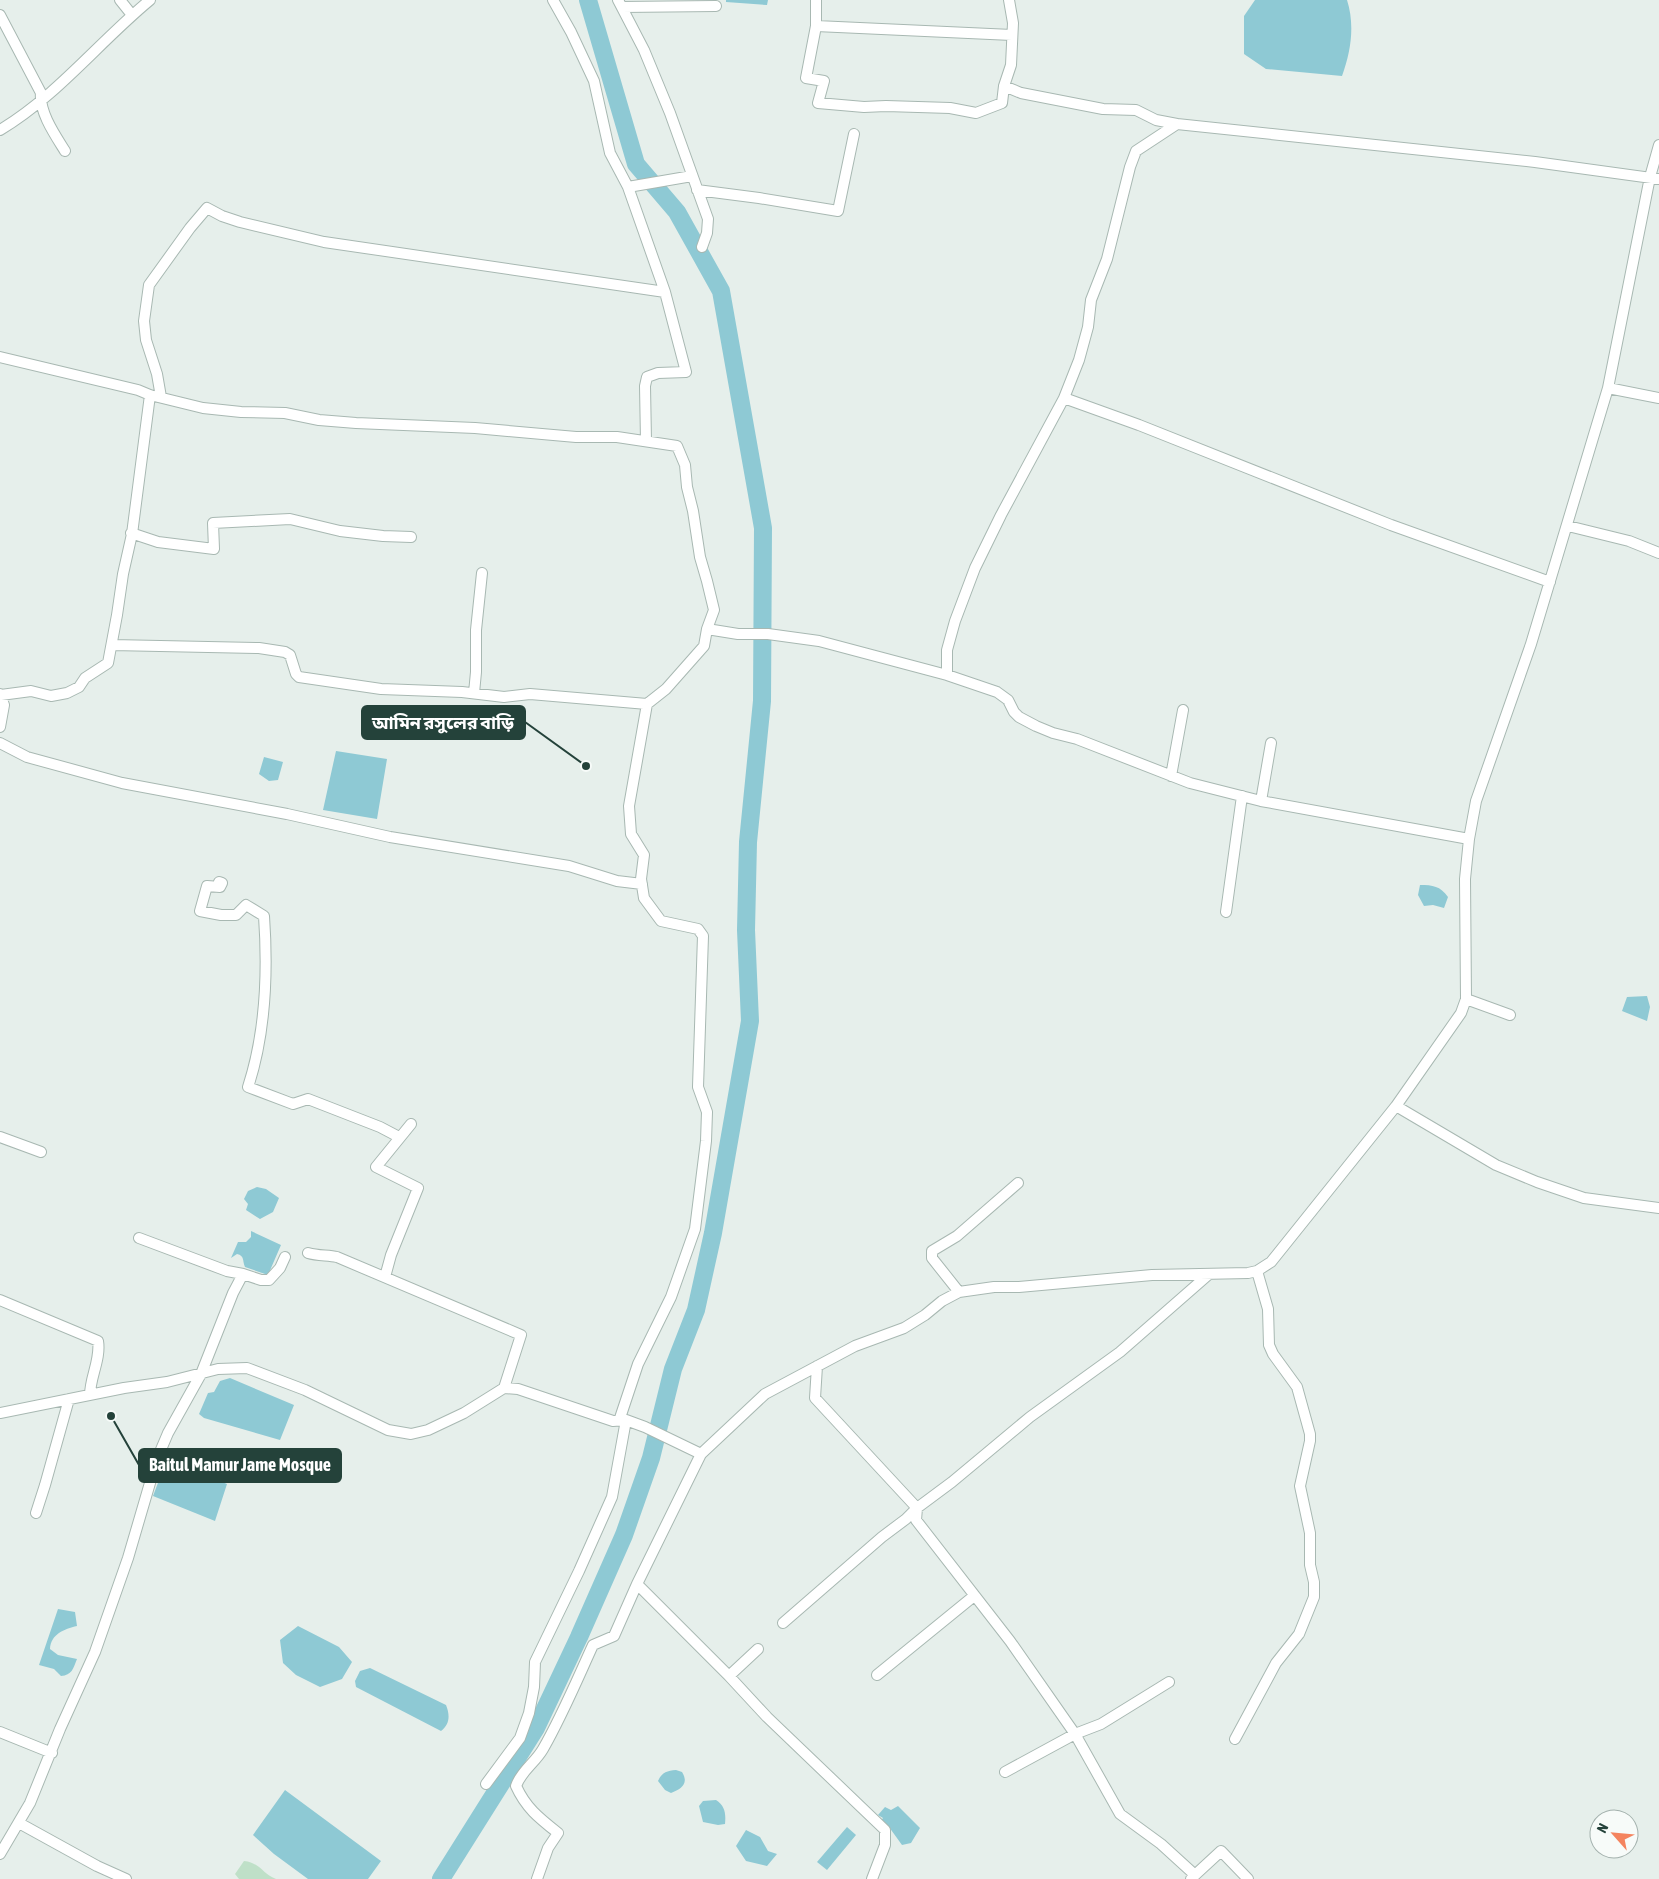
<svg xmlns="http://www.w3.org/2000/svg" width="1659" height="1879" viewBox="0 0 1659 1879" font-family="'Asap Condensed','Noto Sans Bengali',sans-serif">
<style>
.green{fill:#bfe0c8}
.water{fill:#8ec9d4}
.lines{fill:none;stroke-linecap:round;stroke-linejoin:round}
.river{stroke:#8ec9d4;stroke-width:18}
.street-casing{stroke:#a8b8b2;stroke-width:12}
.street{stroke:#fff;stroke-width:10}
.leader{fill:none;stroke:#24423a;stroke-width:2}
.callout-dot{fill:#24423a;stroke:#f7fbf9;stroke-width:2}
.callout{fill:#24423a;stroke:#24423a;stroke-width:2}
.callout-label{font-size:18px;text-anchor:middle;font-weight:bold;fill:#fff}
</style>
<rect width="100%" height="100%" fill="#e6efeb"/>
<path class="green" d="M244 1861C261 1863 262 1874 276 1879H239L235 1874Z"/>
<path class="water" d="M726 0H768L767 5 726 2Z
M1255 0H1347C1355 25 1351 51 1342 76L1266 69 1244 54V16Z
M336 751 387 759 377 819 323 810Z
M264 757 283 762 278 780 269 781 259 774Z
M1420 885C1433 885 1440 886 1448 897L1444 908 1433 905 1424 906 1418 895Z
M1647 996 1650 1007 1647 1021 1622 1011 1627 997Z
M257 1187 266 1189 279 1198 273 1212 260 1219 246 1210 248 1204 244 1199 248 1191Z
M251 1231 281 1245 268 1275 245 1267C242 1260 245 1256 237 1254L231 1258 238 1242H246L251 1237Z
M230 1378 294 1405 280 1440 204 1418 199 1414 208 1393 214 1392 220 1381Z
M167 1459 227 1484 215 1521 153 1496Z
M58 1609 75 1612 77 1626C64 1629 51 1634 50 1649L58 1655 77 1659C73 1669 72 1675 61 1676L54 1669 39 1665Z
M298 1626 339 1647 352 1662 342 1679 320 1687 296 1675 283 1663 280 1640Z
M370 1668 446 1705C450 1715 450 1724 441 1731L356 1687 355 1681 360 1671Z
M676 1770 682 1772C689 1783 682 1789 671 1793L665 1790 658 1781C662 1772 667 1771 676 1770Z
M285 1790 381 1861 368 1879H308L274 1854 253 1835Z
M716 1800C725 1806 726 1813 725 1824L718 1825 703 1822 699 1806 703 1801Z
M898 1806 920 1828 911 1843 902 1845 889 1827 880 1822 883 1818 878 1815 885 1807 891 1810Z
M847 1827 856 1835 827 1870 817 1862Z
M746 1830 760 1837 768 1851 777 1854 767 1866 746 1861 736 1846Z"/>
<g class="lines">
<path class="river" d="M441 1879 536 1728 579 1637 624 1535 651 1458 673 1369 696 1310 713 1233 750 1021 746 930 748 842 762 701 763 528 721 291 677 212 636 164 588 0"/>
<defs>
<path id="street" d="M120 0 132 15
M553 0 571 32 594 81 610 153 628 187 665 292 686 372 658 373 647 377 645 386 646 441
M618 0 644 50 670 113 708 219 707 233 702 247
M816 0V26L806 78 824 81 818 103 864 107 886 106 950 108 976 113 1002 103 1004 86 1011 65 1013 23 1009 0
M622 7 716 6
M0 15 41 93C39 112 55 135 65 151
M816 26 1012 35
M1004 86 1021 93 1103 109 1136 110 1156 120 1177 124
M0 130C57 96 99 42 150 0
M628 187 692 176
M697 190 759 198 838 211 854 134
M0 357 138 390 150 395 203 408 241 412 285 413 319 420 356 423 475 428 576 437H617L677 446 685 465 687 487 693 511 700 557 707 581 714 610 707 629 704 646 666 689 647 704 629 806 631 834 644 855 641 879 644 898 661 921 698 929 703 936 698 1087 707 1112 706 1141 695 1229 671 1297 638 1364 620 1418 626 1420 612 1497 579 1571 535 1662 534 1687 529 1713 520 1738 486 1784
M1608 388 1659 398
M161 397 157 374 146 340 144 321 149 285 190 228 207 208 222 216 240 222 324 242 665 292
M1568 526 1629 541 1659 553
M131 533 158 542 214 549 213 523 290 519 340 531 383 536 411 537
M1550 582 1391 525 1139 425 1064 398 1079 360 1088 327 1091 300 1107 259 1130 167 1136 151 1177 124 1535 162 1659 179
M707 629 738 634H768L819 641 947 675 997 692 1008 700 1014 712 1019 717 1036 726 1053 733 1077 739 1190 783 1261 801 1469 839
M112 645 259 648 285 652 290 655 296 674 299 677 381 689 462 692 504 697 530 694 647 704
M947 675V650L955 621 975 568 1001 515 1064 398
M474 693 476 672V630L482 573
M0 694 4 705 0 727
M1 695 31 691 51 696 67 693 79 687 85 678 108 663 117 615 123 574 132 534 150 395
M0 743 27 757 122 783 287 814 390 837 569 866 617 881 642 884
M1171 776 1183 710
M1261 801 1271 743
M219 882 222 883 220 887 207 886 200 911 221 915H236L246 905 264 916C268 973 266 1032 248 1087L293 1104 308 1099 380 1127 399 1137
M1226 912 1242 796
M1466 999 1510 1015
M1396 1106 1461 1013 1466 999 1465 879 1469 839 1476 801 1531 644 1608 388 1650 177 1659 145
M0 1137 41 1152
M139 1238 227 1271 243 1274
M308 1253C318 1256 328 1255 337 1257L521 1335 504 1388
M385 1277 391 1255 418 1188 376 1167 411 1124
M959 1292 932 1258V1251L957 1236 1018 1183
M0 1300 98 1341C101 1359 90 1377 90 1395
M817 1366 815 1398 917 1508 916 1520 1010 1641 1075 1734 1120 1814 1161 1844 1195 1875 1191 1879
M0 1413 124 1388 167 1382 218 1369 247 1368 305 1390 388 1430 411 1434 428 1430 464 1413 504 1388 518 1389 613 1421 626 1420 645 1427 701 1454 765 1394 855 1346 904 1328 925 1315 942 1301 959 1292 994 1287H1019L1152 1275 1248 1273 1257 1271 1271 1262 1396 1106 1496 1165 1537 1182 1584 1198 1659 1208
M701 1454 637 1584 729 1676 758 1649
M36 1513 45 1485 69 1399
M783 1623 882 1537 906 1519 917 1508 952 1482 1030 1417 1120 1352 1208 1275
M877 1675 974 1596
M729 1676 767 1717 885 1830V1845L872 1879
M0 1732 52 1753
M1235 1739 1276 1663 1299 1634 1314 1597V1582L1310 1565V1533L1300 1486 1310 1441V1434L1297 1387 1273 1354 1269 1345 1268 1309 1257 1271
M1005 1772 1075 1734 1101 1724 1169 1682
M19 1823 97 1866 126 1879
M0 1854 30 1803 60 1729 95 1652 128 1558 157 1459 168 1433 201 1374 233 1293 243 1274 261 1280H269L280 1268 285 1257
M1195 1875 1221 1851 1248 1879
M537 1879 548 1848 558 1833C539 1818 526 1808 516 1786 521 1771 535 1763 543 1749 562 1716 577 1680 593 1645L614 1636 637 1584"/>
</defs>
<use href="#street" class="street-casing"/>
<use href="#street" class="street"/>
</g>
<path class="leader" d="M586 766L525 722M111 1416L139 1465"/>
<g class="callout-dot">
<circle cx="586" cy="766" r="5"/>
<circle cx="111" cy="1416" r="5"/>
</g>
<g class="callout">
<rect x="362" y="706" width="163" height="33" rx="5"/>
<rect x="139" y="1449" width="202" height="33" rx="5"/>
</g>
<g class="callout-label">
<text x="443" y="729">আমিন রসুলের বাড়ি</text>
<text x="240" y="1471">Baitul Mamur Jame Mosque</text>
</g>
<g transform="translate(1614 1834) rotate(297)"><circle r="24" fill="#f7fbf9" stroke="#a3b1ad"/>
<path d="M0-4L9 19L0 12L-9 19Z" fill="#f4845f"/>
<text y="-8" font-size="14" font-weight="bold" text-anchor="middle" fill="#24423a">N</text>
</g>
</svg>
